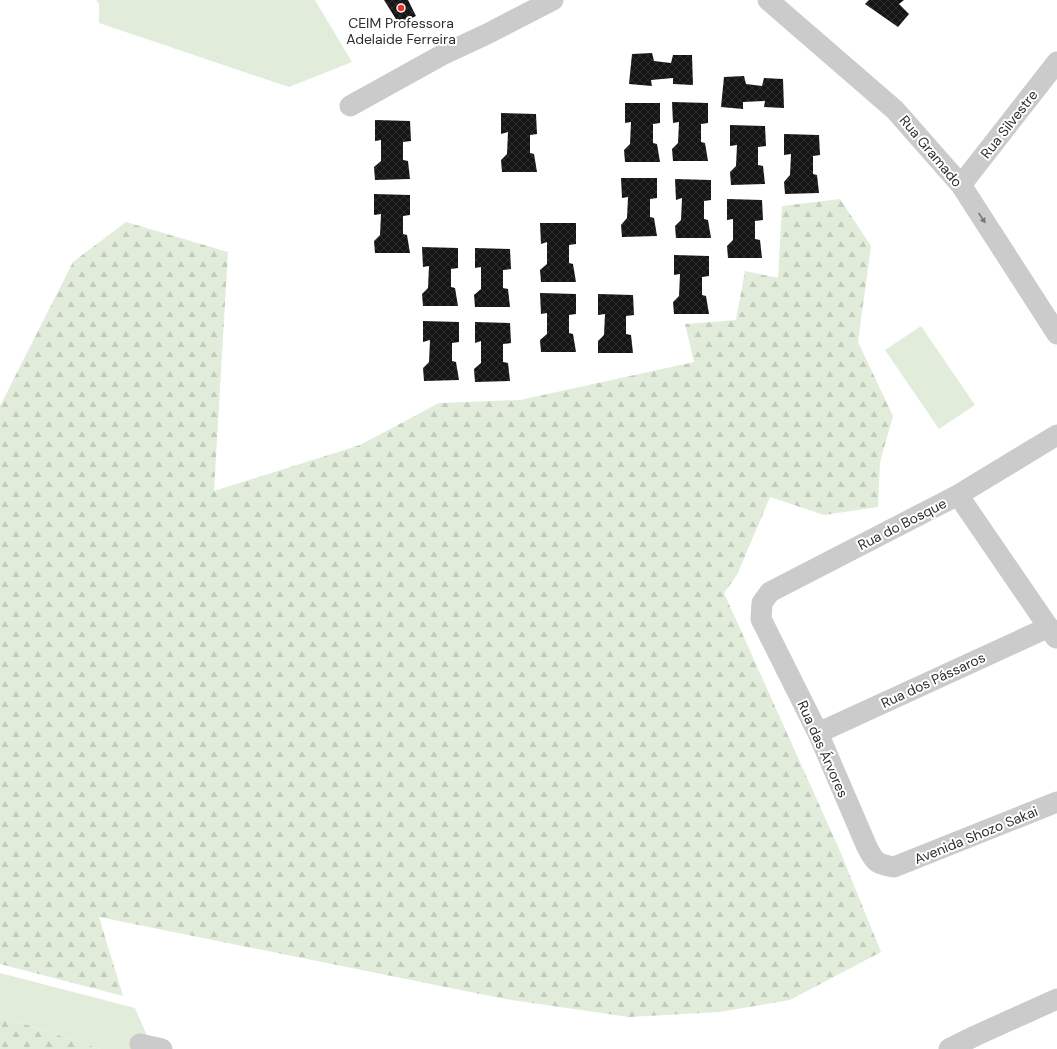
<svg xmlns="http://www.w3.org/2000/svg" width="1057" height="1049" viewBox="0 0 1057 1049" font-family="'DM Sans',sans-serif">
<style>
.grass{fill:#e2ecdb}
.forest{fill:url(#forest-firs)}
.building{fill:url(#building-cross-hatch)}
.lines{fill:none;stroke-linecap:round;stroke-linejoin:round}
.street{stroke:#cbcbcb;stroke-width:21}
.oneway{fill:#757575}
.poi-dot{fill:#ed3429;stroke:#fff;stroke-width:1.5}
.labels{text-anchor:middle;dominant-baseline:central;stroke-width:4;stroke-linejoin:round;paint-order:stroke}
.poi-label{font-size:14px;fill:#2e2e2e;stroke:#fff}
.street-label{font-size:14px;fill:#2e2e2e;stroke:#fff}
</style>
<defs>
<pattern id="forest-firs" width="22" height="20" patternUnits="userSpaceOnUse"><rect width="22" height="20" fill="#e2ecdb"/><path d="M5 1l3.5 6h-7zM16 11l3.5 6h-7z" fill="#c2cbbc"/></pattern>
<pattern id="building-cross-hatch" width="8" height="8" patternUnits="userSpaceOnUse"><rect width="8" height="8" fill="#151515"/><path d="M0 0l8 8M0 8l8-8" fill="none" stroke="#2f2f2f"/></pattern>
</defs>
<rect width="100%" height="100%" fill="#fff"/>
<path class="grass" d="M96 0H315L352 62 289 87 99 23V4Z
M921 326 975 405 939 429 885 350Z
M0 973 135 1008 153 1049H100L0 1016Z"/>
<path class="forest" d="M840 199 871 246 858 342 893 416 880 462 878 507 824 515 770 497 737 575 724 593 840 851 881 952 790 1000 719 1012 629 1017 505 999 99 917 123 996 0 964V406L73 262 126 222 228 252 214 491 360 445 439 403 520 400 694 362 685 324 736 320 745 271 778 278 782 206Z
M0 1016 100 1049H0Z"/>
<path class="building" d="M384 0H408L416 16 399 24Z
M869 0H904L899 4 909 14 898 27 865 4Z
M652 53 654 61 671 63 673 55H692L693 85 673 84V78L651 80 652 86 629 84 632 54Z
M744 76 746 84 762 86 764 78 783 79 784 108 764 107 765 101 743 102V109L721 107 724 77Z
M672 102 708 103V123L701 124V142L705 143 708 161H673L672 149 678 143 679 122 673 123Z
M625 103H660V123L653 124V143L657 144 660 162H625L624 150 630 144 631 122 625 123Z
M501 113 536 114 537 134 530 135V153L534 154 537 172H502L501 160 507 154 508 132 501 134Z
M375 120 410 121 411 141 403 142V160L408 161 410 179 375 180 374 167 381 161V140L375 141Z
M730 125 765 126 766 146 758 147V165L763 166 765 184 731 185 730 172 736 166 737 145 730 146Z
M784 134 819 135 820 155 813 156V174L817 175 819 193 785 194 784 182 790 175 791 154 784 155Z
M621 178H657V198L650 199V217L654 218 657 236 622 237 621 225 627 218 628 197 622 198Z
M675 179 711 180V200L704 201V219L708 220 711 238H676L675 226 681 220 682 198 676 200Z
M374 194 410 195V215L403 216V234L407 235 410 253H375L374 241 380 235 381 214 374 215Z
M727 199 762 200 763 220 755 221V239L760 240 762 258H728L727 246 733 240V219L727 220Z
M540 223H576V244L569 245V263L573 264 576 282H541L540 270 547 264V242L541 244Z
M422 247 458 248V268L451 269V287L455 288 458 306H423L422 294 428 288 429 266 423 267Z
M475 248 510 249 511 269 503 270V288L508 289 510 307H475L474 295 481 289V267L475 268Z
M674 255 709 256V276L702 277V295L706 296 709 314H674L673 302 679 296 680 274 674 275Z
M540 293 576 294V314L569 315V333L573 334 576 352H541L540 340 547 334V313L541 314Z
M598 294 633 295 634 315 626 316V334L631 335 633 353H598V341L604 335 605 314 598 315Z
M423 321 459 322V342L452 343V361L456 362 459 380 424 381 423 368 429 362 430 340 423 342Z
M475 322 510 323 511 343 503 344V362L508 363 510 381 475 382 474 369 481 363V341L475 343Z"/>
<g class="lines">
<path class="street" d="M768 0 895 110 961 185 1057 334
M350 106 442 55 487 34 553 0
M961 185 1057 62
M1057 435 958 495 770 592 762 603 761 619 818 733 867 847C875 863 877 864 894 867L1057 802
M958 495 1056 638
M818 733 1049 627
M140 1044 162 1049
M949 1049 975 1036 1057 999"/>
</g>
<defs><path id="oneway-solid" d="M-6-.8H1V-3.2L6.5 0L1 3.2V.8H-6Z"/></defs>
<use class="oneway" href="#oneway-solid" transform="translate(982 218) rotate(57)"/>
<circle class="poi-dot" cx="401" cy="8" r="4"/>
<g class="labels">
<g class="poi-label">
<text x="401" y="23">CEIM Professora<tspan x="401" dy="16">Adelaide Ferreira</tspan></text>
</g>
<g class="street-label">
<text transform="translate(1009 124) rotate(-52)">Rua Silvestre</text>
<text transform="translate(931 151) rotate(50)">Rua Gramado</text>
<text transform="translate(902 524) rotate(-27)">Rua do Bosque</text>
<text transform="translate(933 680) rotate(-25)">Rua dos Pássaros</text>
<text transform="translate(823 749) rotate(66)">Rua das Árvores</text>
<text transform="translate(976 835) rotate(-22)">Avenida Shozo Sakai</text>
</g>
</g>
</svg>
